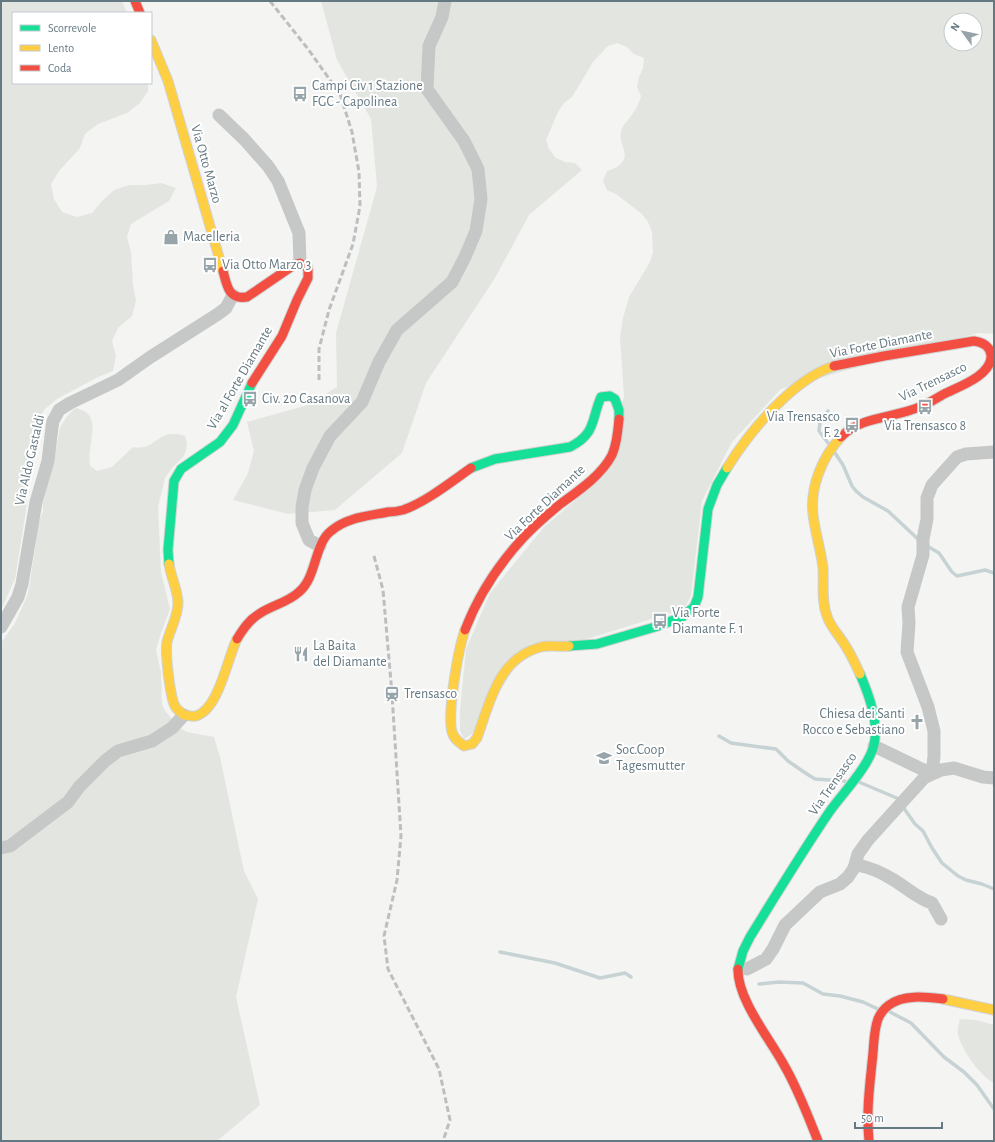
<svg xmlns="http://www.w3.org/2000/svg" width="995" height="1142" viewBox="0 0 995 1142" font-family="'Alegreya Sans',sans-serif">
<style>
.green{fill:#e3e6e0;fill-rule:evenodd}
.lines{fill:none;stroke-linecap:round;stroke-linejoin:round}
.stream{stroke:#c6d2d3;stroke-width:3.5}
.fast-casing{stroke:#d0d2d2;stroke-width:11}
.slow-casing{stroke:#d0d2d2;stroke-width:11}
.jam-casing{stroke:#d0d2d2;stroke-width:11}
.street{stroke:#c6c8c8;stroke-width:13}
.fast{stroke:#16e098;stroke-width:9}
.slow{stroke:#ffcf43;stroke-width:9}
.jam{stroke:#f24e42;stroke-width:9}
.rail{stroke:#bcbebf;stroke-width:3;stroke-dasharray:6 3;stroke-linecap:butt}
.labels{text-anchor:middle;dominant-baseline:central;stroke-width:4;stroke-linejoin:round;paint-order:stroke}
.poi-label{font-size:14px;fill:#657982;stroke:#fff;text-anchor:start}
.street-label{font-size:14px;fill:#657982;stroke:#fff}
</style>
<rect width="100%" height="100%" fill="#f4f4f3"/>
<path class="green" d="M1 1H122L127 13H13V83H148V91L140 103 127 113 98 124 85 134 80 148 59 171 51 184 54 199 62 212 77 217 92 213 102 201 114 190 129 185H146L161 183 176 188 169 201 131 224 127 237 131 252 133 285 136 301 132 316 118 328 112 341 116 356 113 371 98 377 57 399 45 409 37 422 30 466 26 511 15 579 1 610Z
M321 1H994V334L978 333 781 389 732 442 702 501 691 596 684 609 577 642 530 644 472 734 464 739 460 731V710L466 649 490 593 544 527 604 476 624 397 620 337 623 318 629 297 650 262 653 252 652 232 648 222 642 214 616 194 607 190 603 181 607 171C613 169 619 167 623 161 629 152 618 143 621 131 623 124 629 120 633 113 637 108 639 103 641 96L637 87 639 77 643 68 644 58 634 54 627 47 617 43 608 46 593 62 572 97 564 103 558 112 546 140 549 149 556 158 565 162 575 163 582 170 529 215 495 278 426 383 402 453 335 510 288 514 233 500 248 473 254 451 247 422 308 405 337 387 336 333 377 187 371 119 337 60ZM951 20H975V44H951Z
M75 408C99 412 92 432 90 450 89 456 90 461 90 466L97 471 112 467 133 447C156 452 158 426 185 436L187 444 186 451 183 457 173 467 165 478 158 507 161 572 170 609 160 636 156 650 161 672 162 704 165 711 180 728 187 732 214 737 220 757 244 871 258 899 236 997 260 1105 217 1141H1V643L15 623 28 594 35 548 37 526 43 511V503L56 450 60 427 69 414Z
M960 1019 976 1020 994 1025V1083C980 1076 962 1050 958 1035 957 1030 959 1023 960 1019Z"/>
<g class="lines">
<path class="stream" d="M828 443 819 431 820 422 828 411
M835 453 843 465 852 486 856 491 863 497 888 511 920 541
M927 546 939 553 952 572 957 576 985 570 994 573
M719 736 731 743 776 749 788 761 807 774 815 779 845 781
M859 782 899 799 900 801
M903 807 915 824 923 831 932 848 942 863 958 876 966 880 982 884 994 889
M500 952 555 963 600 978 625 973 631 977
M759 984 779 982 803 983 823 994 840 996 863 1002 878 1009
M890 1012 911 1023 944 1057 964 1072 977 1085 994 1109"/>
<defs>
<path id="fast" d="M471 468 495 459 570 447C596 434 591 420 601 397L610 396 615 399 619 410V419
M169 564 168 550 174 481 181 469 220 442 233 425 252 383
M569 646 597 644 655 627 682 617 694 607 698 597 708 509 717 485 727 468
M738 969 743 951 750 937C776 895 802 852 830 811 843 793 869 766 874 745 879 722 869 695 860 674"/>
<path id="slow" d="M151 40 168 81 223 271
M841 437C822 457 810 487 813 514 815 533 821 550 823 568 824 584 821 601 827 616 830 626 838 634 843 642 850 652 855 663 860 674
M727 468C749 432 793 379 834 366
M169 564C171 578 178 590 178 603 178 617 170 629 167 642 165 652 170 697 175 706 177 710 181 712 184 715 187 715 193 717 196 716 219 709 227 659 237 639
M465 630C458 650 447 713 452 732 454 739 459 742 464 746L472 744 477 738C490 702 498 658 541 647 549 645 560 647 569 646
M943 999 994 1010"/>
<path id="jam" d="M135 1 140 13
M223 271C227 285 228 300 247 297L294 265 300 263 308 268V278L297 300 282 336 252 383
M834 366 884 356 974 341C982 342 990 346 991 355 993 375 958 387 944 394 934 400 923 407 911 410 888 418 859 418 841 437
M465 630C478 596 498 565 523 538 534 526 547 515 559 505 578 491 601 476 612 455 617 444 618 431 619 419
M237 639C243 629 249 620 259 614 272 605 287 603 299 592 317 577 314 544 331 531 347 517 369 516 388 512 393 512 399 511 403 510 426 502 451 482 471 468
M738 969C737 999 770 1039 784 1065 798 1089 808 1116 818 1141
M869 1141C866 1109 870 1084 873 1053 874 1041 874 1030 878 1019 880 1014 885 1008 889 1005 904 994 926 997 943 999"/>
</defs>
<use href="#fast" class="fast-casing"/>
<use href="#slow" class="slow-casing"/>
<use href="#jam" class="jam-casing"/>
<path class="street" d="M219 115 244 139 268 166 278 181 299 233 300 263
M320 546 309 540 302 523V507L305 490 313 468 330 436 362 402 379 362 397 330 452 282 465 257 476 231 481 199 478 169 464 141 427 89 429 46 442 17 445 1
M1 627 18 597 22 584 36 502 48 461 52 427 53 421 59 410 70 403 118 380 149 358 218 314 226 308 233 295
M874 746 932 774 941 770 954 768 983 777 994 778
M1 848 10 846 68 802 79 787 105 761 118 751 152 741 172 728 184 715
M854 868 858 865C871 868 881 872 892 879 906 887 917 898 932 903L941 919
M747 969 766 959 773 949 785 925 820 892 840 884 848 877 854 868 858 854 868 840 924 778 932 774 934 756V731L928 707 907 652 909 623 908 607 923 555V539L927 519V498L932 485 957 457 966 454 994 452"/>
<use href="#fast" class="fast"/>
<use href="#slow" class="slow"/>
<use href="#jam" class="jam"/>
<path class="rail" d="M270 1 308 49 340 94 352 132 359 172 360 206 353 244 329 310 319 349V382
M374 556 383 590 392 694 401 836 397 880 384 936 388 969 439 1069 450 1120 443 1141"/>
</g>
<defs>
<symbol id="bus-bare" viewBox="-9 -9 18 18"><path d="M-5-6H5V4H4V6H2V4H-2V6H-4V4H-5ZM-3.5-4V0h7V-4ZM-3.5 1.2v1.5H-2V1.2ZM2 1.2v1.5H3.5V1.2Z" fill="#97a4aa" stroke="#fff" stroke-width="2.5" paint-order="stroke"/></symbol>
<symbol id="shop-bare" viewBox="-9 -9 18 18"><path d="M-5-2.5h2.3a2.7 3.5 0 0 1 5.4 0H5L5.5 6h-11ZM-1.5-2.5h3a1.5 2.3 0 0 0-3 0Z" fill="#97a4aa" stroke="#fff" stroke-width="2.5" paint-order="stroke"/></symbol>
<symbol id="restaurant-bare" viewBox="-9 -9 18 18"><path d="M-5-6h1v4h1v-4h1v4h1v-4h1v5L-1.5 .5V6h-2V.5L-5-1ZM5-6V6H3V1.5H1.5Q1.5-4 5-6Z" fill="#97a4aa" stroke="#fff" stroke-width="2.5" paint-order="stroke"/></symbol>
<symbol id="station-bare" viewBox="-9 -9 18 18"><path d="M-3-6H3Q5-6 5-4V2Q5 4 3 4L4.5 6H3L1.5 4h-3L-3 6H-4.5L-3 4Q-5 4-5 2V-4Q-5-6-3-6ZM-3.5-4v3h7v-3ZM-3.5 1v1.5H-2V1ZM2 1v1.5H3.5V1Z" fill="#97a4aa" stroke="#fff" stroke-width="2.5" paint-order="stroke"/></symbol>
<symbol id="church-bare" viewBox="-9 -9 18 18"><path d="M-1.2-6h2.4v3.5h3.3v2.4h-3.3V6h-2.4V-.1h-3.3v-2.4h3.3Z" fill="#97a4aa" stroke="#fff" stroke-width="2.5" paint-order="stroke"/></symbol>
<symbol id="school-bare" viewBox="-9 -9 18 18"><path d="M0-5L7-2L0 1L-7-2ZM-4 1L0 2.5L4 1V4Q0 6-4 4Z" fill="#97a4aa" stroke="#fff" stroke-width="2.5" paint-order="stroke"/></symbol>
</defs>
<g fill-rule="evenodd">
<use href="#bus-bare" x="289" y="83" width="22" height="22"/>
<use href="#shop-bare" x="160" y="226" width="22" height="22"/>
<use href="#bus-bare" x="199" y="254" width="22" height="22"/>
<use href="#bus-bare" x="239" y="388" width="22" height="22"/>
<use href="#bus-bare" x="914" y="396" width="22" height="22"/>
<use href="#bus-bare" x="841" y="414" width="22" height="22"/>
<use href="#bus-bare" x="649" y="610" width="22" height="22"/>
<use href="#restaurant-bare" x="290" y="643" width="22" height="22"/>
<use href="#station-bare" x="381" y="683" width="22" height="22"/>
<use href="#church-bare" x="906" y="711" width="22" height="22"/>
<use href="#school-bare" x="593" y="747" width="22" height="22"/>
</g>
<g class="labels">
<g class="poi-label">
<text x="312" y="86">Campi Civ 1 Stazione<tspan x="312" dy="16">FGC - Capolinea</tspan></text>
<text x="183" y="237">Macelleria</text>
<text x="222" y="265">Via Otto Marzo 3</text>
<text x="262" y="399">Civ. 20 Casanova</text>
<text x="840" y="417" text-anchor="end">Via Trensasco<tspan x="840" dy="16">F. 2</tspan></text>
<text x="925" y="426" text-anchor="middle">Via Trensasco 8</text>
<text x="672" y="613">Via Forte<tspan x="672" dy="16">Diamante F. 1</tspan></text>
<text x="313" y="646">La Baita<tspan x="313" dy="16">del Diamante</tspan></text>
<text x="404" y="694">Trensasco</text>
<text x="905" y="714" text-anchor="end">Chiesa dei Santi<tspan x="905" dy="16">Rocco e Sebastiano</tspan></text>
<text x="616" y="750">Soc.Coop<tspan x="616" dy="16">Tagesmutter</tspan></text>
</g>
<g class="street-label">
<text transform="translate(206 164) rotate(74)">Via Otto Marzo</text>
<text transform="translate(881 344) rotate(-11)">Via Forte Diamante</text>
<text transform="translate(240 378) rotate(-60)">Via al Forte Diamante</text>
<text transform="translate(933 382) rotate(-26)">Via Trensasco</text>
<text transform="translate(30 460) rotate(-77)">Via Aldo Gastaldi</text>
<text transform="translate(545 503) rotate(-43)">Via Forte Diamante</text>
<text transform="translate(833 784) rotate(-55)">Via Trensasco</text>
</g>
</g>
<rect width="995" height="1142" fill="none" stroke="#657982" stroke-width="4"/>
<rect x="12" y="12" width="140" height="72" fill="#ffffff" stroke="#c1c9cd"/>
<rect x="20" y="25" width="20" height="6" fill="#16e098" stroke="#c1c9cd"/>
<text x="48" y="32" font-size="12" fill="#657982">Scorrevole</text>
<rect x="20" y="45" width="20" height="6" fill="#ffcf43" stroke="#c1c9cd"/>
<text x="48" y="52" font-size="12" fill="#657982">Lento</text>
<rect x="20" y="65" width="20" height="6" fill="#f24e42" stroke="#c1c9cd"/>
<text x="48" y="72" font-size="12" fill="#657982">Coda</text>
<g transform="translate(963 32) rotate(303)"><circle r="19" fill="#ffffff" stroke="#c1c9cd"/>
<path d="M0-3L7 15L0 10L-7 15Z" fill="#97a4aa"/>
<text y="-6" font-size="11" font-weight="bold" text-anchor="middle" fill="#657982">N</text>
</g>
<path d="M855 1122v6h87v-6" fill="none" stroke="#657982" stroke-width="2"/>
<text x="861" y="1122" font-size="12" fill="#657982" stroke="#ffffff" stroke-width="3" paint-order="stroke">50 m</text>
</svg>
